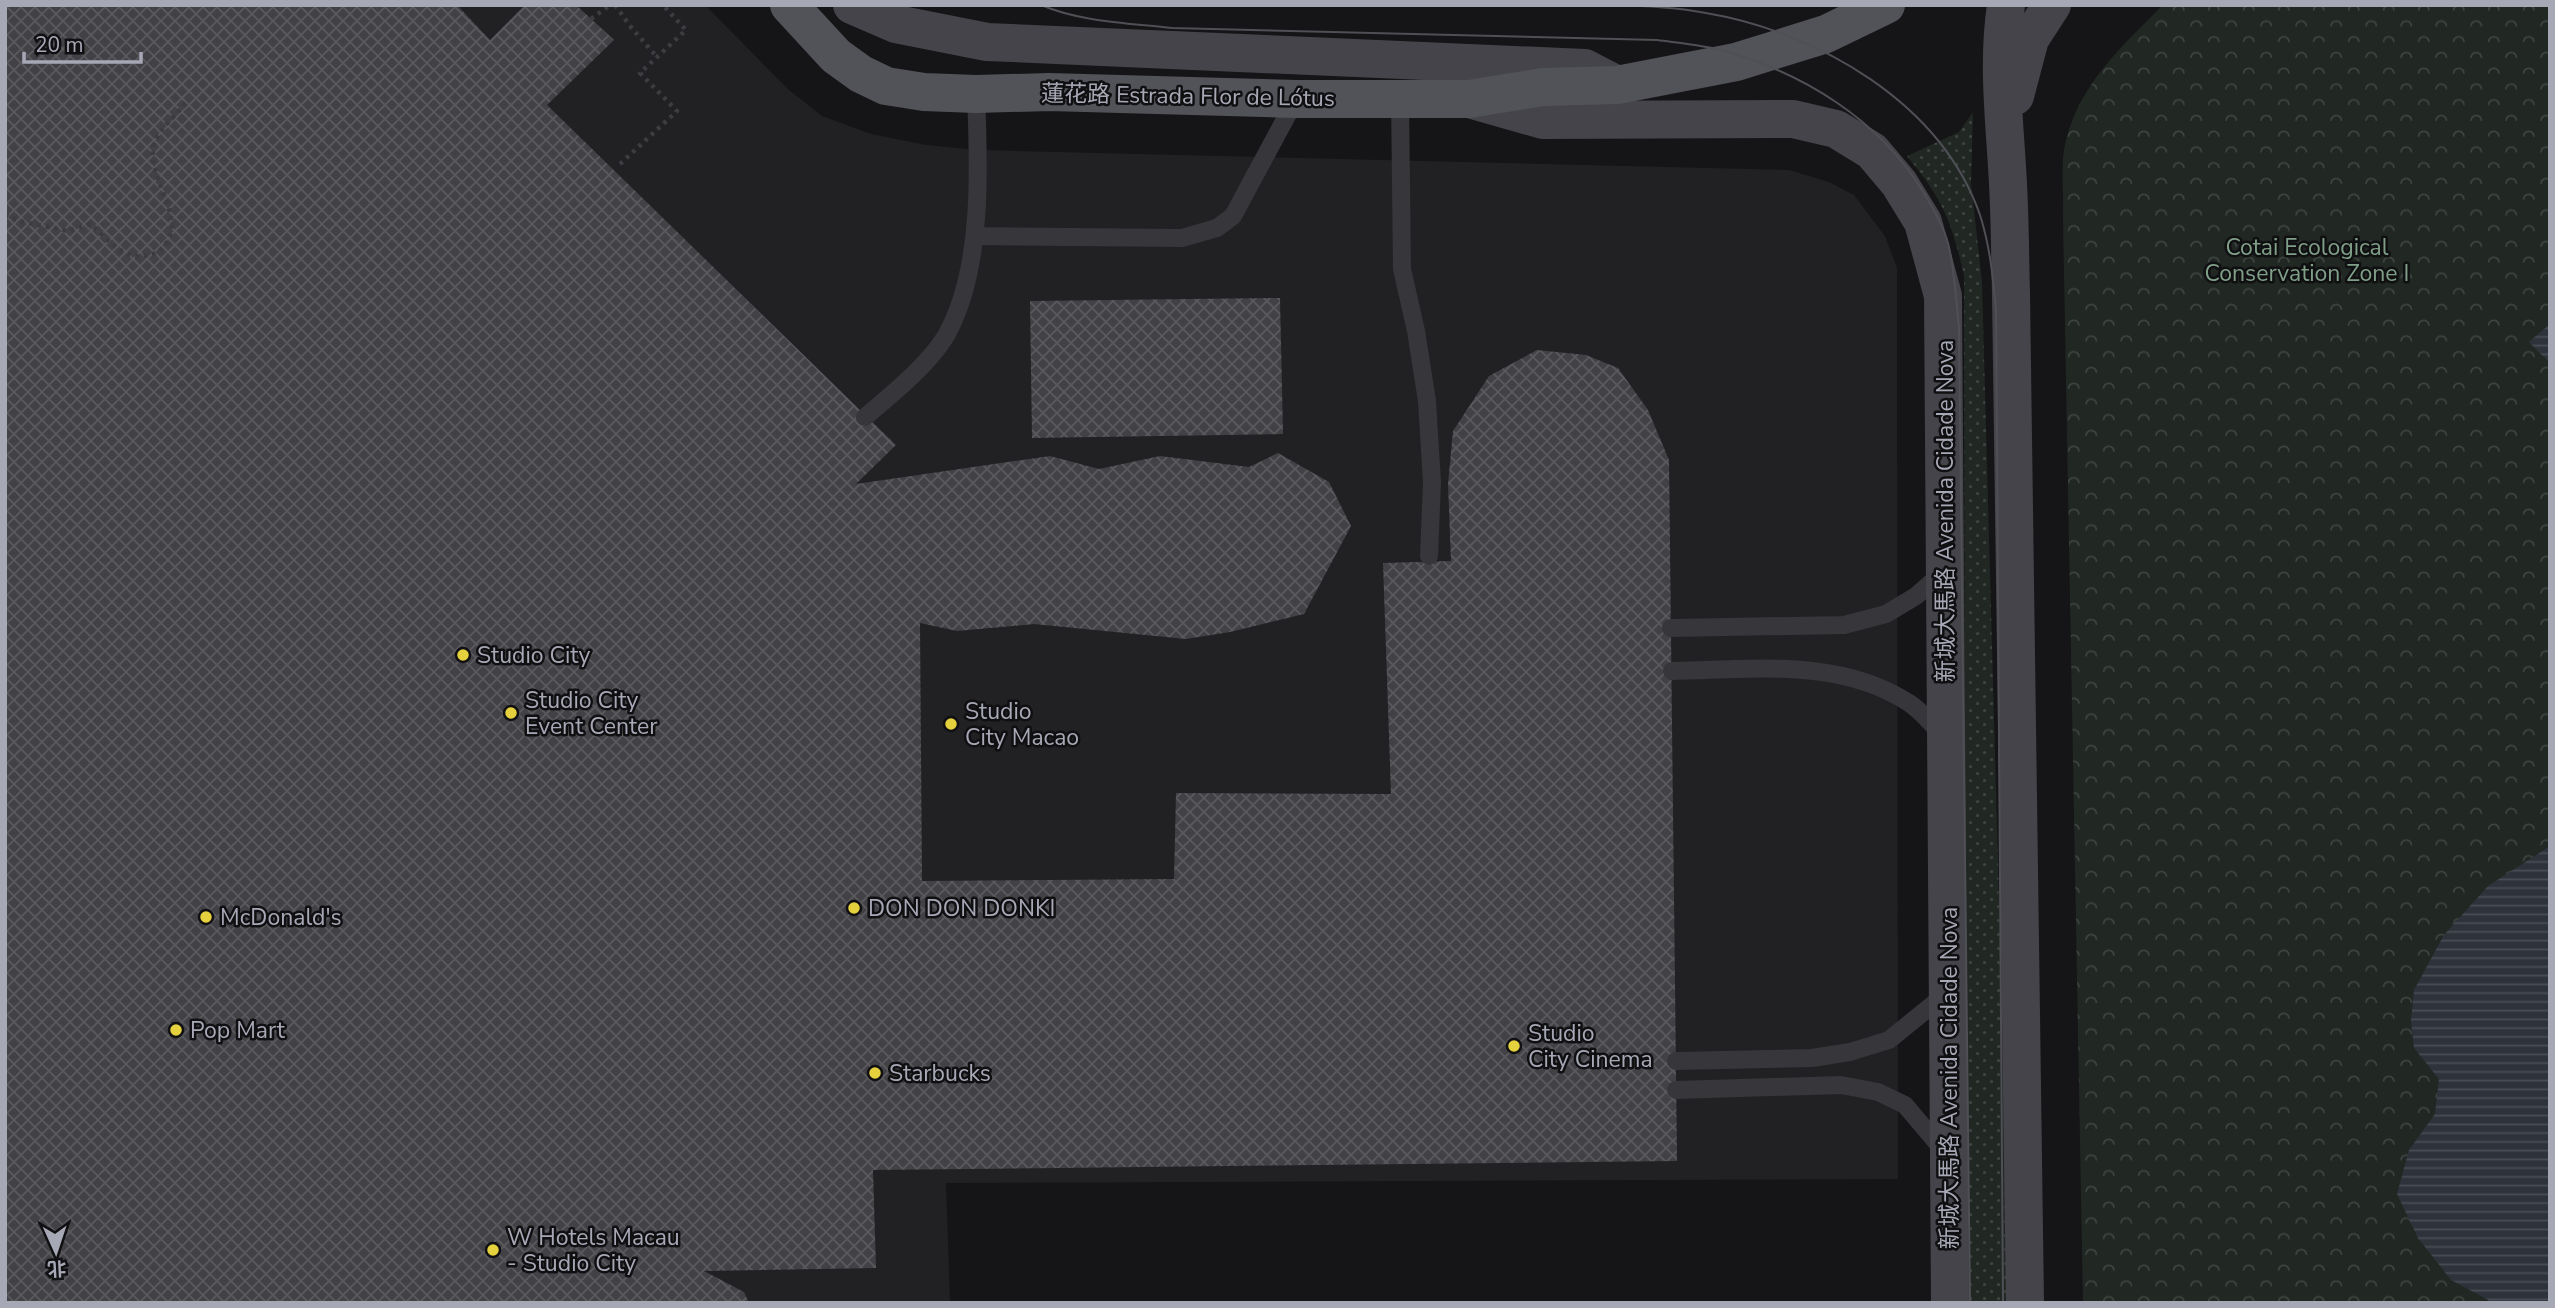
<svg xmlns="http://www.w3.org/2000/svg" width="2555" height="1308" viewBox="0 0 2555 1308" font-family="'Nunito Sans','Noto Sans SC',sans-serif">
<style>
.built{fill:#212023}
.grass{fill:url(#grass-dots)}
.park{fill:url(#park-crowns)}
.water{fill:url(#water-rules)}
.building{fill:url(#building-cross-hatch)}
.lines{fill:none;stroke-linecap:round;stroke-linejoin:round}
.path{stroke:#3c3c41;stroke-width:4.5;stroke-dasharray:3.5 5;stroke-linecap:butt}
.lane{stroke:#36363b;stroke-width:18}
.secondary{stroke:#44444a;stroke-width:38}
.primary{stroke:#525259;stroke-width:38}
.tram{stroke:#4f4f55;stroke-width:2}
.poi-dot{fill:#e5d13d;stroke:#100f11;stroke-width:2.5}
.labels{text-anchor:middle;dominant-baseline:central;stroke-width:5;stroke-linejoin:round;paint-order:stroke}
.street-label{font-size:23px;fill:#a7a8b5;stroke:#100f11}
.park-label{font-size:23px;fill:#7f9f88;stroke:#100f11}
.poi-label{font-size:23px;fill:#a7a8b5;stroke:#100f11;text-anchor:start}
</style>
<defs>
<pattern id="grass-dots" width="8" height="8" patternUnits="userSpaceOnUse" patternTransform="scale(1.75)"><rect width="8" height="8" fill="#212823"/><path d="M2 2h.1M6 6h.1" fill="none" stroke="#3e4441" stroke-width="1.8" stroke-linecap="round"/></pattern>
<pattern id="park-crowns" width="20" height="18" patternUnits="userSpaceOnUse" patternTransform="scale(1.75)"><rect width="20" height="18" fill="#212823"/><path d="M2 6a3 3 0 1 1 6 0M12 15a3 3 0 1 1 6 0" fill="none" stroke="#3e4441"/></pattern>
<pattern id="water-rules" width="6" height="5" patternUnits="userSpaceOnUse" patternTransform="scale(1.75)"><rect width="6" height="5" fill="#2d323b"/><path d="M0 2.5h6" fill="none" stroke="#494d55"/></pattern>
<pattern id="building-cross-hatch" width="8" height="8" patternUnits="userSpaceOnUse" patternTransform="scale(1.75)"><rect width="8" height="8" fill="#414146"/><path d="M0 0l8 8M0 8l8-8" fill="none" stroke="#5a5a5e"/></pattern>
</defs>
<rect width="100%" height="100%" fill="#151416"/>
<path class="built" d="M5 5H705L789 90 822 116 871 134 926 145 979 150 1789 170 1829 182 1854 195 1885 236 1897 268 1898 1179 946 1183 950 1303H5Z"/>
<path class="grass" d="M1973 112 1971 183 1982 282 2010 1303H1966L1964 275C1951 220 1943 200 1907 156L1959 132Z"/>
<path class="park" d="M2163 5H2550V1303H2083L2063 216C2064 195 2061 171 2064 150 2075 88 2121 47 2163 5Z"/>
<path class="water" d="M2550 324V363L2529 342Z
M2550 846V1303H2494L2451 1280 2418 1238 2397 1194 2409 1150 2435 1114 2439 1079 2414 1048 2411 1021 2414 990 2444 935 2488 886Z"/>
<path class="building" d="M5 5H457L490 40 525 5H576L614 40 547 105 896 445 856 484 1050 456 1099 469 1160 456 1249 467 1278 453 1329 482 1351 526 1304 614 1230 632 1186 639 1034 624 957 631 920 623 922 881 1174 879 1176 793 1391 794 1383 563 1451 561 1448 484 1453 431 1489 376 1537 350 1586 355 1618 368 1648 410 1669 460 1677 1161 873 1170 876 1268 704 1271 744 1292 749 1303H5Z
M1280 298 1283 434 1032 438 1030 301Z"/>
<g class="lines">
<path class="path" d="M615 5 630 26 657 57
M591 19 610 5
M620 164 677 111 640 73 686 30 663 5
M5 215 23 222 68 231 90 224C109 239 123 262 149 255 152 254 156 254 159 251 192 223 149 183 153 149 155 132 177 114 188 101"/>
<path class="lane" d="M1400 99 1402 269 1416 331 1427 401 1432 482 1429 556
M975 236 1182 238 1217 228 1233 216 1296 99
M865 417C891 395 932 362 948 332 983 266 979 167 976 94
M1671 628 1844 625 1886 614 1916 596 1943 572
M1672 671C1750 670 1839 657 1909 703 1922 711 1933 726 1944 737
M1676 1061 1812 1058 1850 1052 1889 1040 1947 993
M1676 1090 1841 1085 1878 1092 1905 1105 1943 1150"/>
<path class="secondary" d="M852 5 896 24 987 42 1585 68 1612 82
M2006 5C1997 65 2005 124 2008 184 2010 220 2010 257 2011 293L2025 1303
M2015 96 2030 39 2052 5
M1469 99 1543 120 1793 119 1836 129 1872 151 1899 183 1923 222 1943 296 1950 1303"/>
<path class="primary" d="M789 5 836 56 861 74 886 86 924 92 976 94 1049 92 1296 99H1469L1543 87 1617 85 1736 62 1826 34 1886 5"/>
<path class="tram" d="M1041 5C1081 22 1128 23 1172 28L1657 40C1679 43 1703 45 1725 51 1804 74 1878 119 1922 190 1932 206 1943 225 1948 243 1955 271 1956 300 1959 328L1970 1303
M1600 5C1635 6 1671 6 1706 13 1818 32 1941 103 1980 215 1990 246 1993 278 1996 309L2003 1303"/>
</g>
<g class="poi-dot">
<circle cx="463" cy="655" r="7"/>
<circle cx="511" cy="713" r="7"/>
<circle cx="951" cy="724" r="7"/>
<circle cx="854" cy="908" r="7"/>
<circle cx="206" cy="917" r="7"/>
<circle cx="176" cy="1030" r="7"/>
<circle cx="1514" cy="1046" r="7"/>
<circle cx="875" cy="1073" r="7"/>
<circle cx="493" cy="1250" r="7"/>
</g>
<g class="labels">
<g class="street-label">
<text transform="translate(1188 96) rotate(1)">蓮花路 Estrada Flor de Lótus</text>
<text transform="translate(1945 511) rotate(-90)">新城大馬路 Avenida Cidade Nova</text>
<text transform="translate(1949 1078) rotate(-90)">新城大馬路 Avenida Cidade Nova</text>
</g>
<g class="park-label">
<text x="2307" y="247">Cotai Ecological<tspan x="2307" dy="26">Conservation Zone I</tspan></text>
</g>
<g class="poi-label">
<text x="477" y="655">Studio City</text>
<text x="525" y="700">Studio City<tspan x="525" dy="26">Event Center</tspan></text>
<text x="965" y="711">Studio<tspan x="965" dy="26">City Macao</tspan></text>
<text x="868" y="908">DON DON DONKI</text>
<text x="220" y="917">McDonald's</text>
<text x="190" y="1030">Pop Mart</text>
<text x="1528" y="1033">Studio<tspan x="1528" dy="26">City Cinema</tspan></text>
<text x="889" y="1073">Starbucks</text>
<text x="507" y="1237">W Hotels Macau<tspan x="507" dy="26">- Studio City</tspan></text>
</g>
</g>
<rect width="2555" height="1308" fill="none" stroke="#a7a8b5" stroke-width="14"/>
<g transform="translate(56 1252) rotate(177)" stroke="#100f11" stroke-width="5" paint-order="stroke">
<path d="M0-5L12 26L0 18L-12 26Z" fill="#a7a8b5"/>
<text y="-10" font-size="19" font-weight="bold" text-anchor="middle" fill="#a7a8b5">北</text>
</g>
<path d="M24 52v10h117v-10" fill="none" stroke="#a7a8b5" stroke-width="3.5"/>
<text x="35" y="52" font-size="21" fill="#a7a8b5" stroke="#100f11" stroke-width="5" paint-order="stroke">20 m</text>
</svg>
